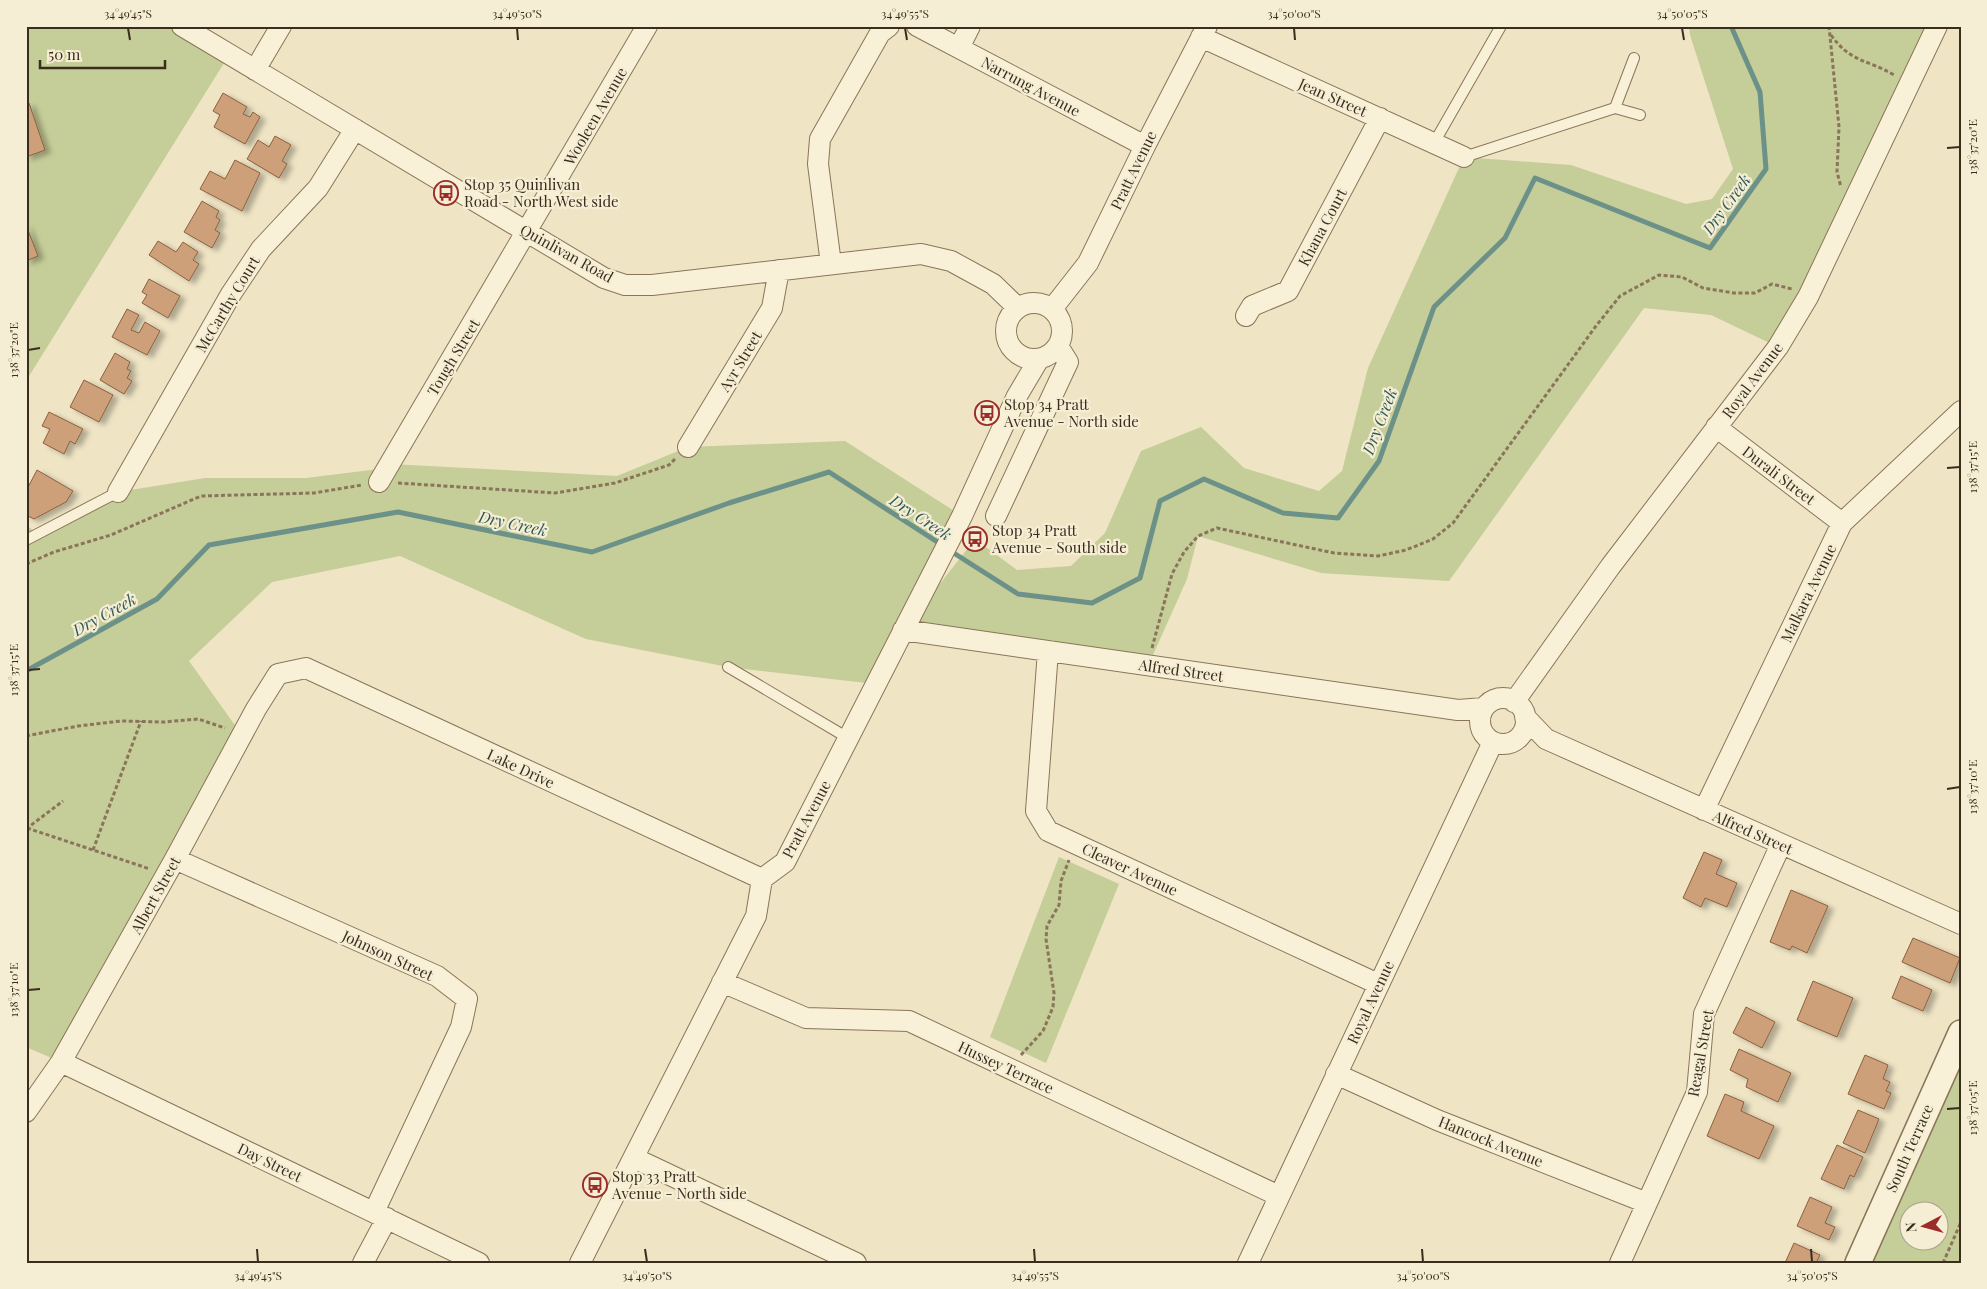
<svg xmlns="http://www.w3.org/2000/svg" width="1987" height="1289" viewBox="0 0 1987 1289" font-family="'Playfair Display',serif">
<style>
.green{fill:#c5cd98;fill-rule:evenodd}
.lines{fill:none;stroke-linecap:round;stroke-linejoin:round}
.stream{stroke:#6c9189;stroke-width:5}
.building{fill:#cea079;stroke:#8a603f;filter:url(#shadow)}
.service-casing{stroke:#8a755a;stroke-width:12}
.minor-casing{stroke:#8a755a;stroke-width:22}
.tertiary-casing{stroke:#8a755a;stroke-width:28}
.path{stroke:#8a755a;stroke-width:3;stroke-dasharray:4 2.5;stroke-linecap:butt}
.service{stroke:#f9f1d7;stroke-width:10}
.minor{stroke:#f9f1d7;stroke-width:20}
.tertiary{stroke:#f9f1d7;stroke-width:25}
.ticks{fill:none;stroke:#3a2d1e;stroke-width:2}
.labels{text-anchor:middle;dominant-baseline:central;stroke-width:4.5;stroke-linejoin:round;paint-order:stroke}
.street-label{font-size:15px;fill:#3a2d1e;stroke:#f6eed4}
.poi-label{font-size:15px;fill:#3a2d1e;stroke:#f6eed4;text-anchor:start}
.water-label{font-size:16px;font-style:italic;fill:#2d5a59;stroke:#f6eed4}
.neatline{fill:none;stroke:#3a2d1e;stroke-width:2}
.ticks-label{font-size:12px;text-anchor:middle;fill:#3a2d1e}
</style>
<defs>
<filter id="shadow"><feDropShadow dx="5.5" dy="3" stdDeviation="2.5" flood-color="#0004"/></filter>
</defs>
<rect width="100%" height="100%" fill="#efe4c4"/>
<path class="green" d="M26 26H176L229 55 26 381Z
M1689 26H1937L1778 347 1711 315 1644 308 1449 581 1321 573 1198 536 1187 579 1148 666 903 630 875 684 728 667 586 639 400 556 272 582 189 661 242 735 61 1062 26 1047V525L38 534 118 492 205 478H306L387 468 390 464 617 476 688 447 845 441 962 516 906 627 975 539 1017 570 1071 566 1105 533 1141 451 1201 427 1244 468 1319 491 1342 471 1368 368 1464 157 1571 165 1686 204 1712 199 1733 169 1690 35Z
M1059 857 1119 884 1046 1063 990 1037Z
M1961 1033V1263H1858ZM1910 1212H1940V1242H1910Z"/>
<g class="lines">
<path class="stream" d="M949 550 1018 594 1092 603 1140 578 1160 501 1204 479 1283 513 1338 518 1379 461 1434 307 1505 238 1535 178 1710 248 1766 169 1760 92 1731 26
M26 671 157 599 209 545 398 512 592 552 729 503 829 472 942 545"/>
</g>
<path class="building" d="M223 93 247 107 243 114 250 117 253 112 260 117 245 144 214 127 220 115 213 111Z
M29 103 45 150 26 157V104Z
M275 136 291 145 282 161 287 164 279 178 247 159 258 140 269 147Z
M235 160 260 173 242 211 200 189 210 171 225 179Z
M202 201 219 211 216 217 220 220 215 230 220 233 212 248 184 232Z
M26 225 38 256 26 261Z
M158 241 176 252 183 242 198 252 193 260 199 264 189 281 149 255Z
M149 279 180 296 168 318 142 303 147 295 142 292Z
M127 309 139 315 131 330 139 333 145 322 160 331 147 355 112 337Z
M115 353 130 362 127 369 131 371 127 378 132 381 124 394 100 380Z
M84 380 113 395 99 422 70 407Z
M49 412 83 429 75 444 70 441 64 454 43 443 50 429 42 426Z
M37 470 73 491 66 502 34 519 26 515V491Z
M1704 852 1722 860 1716 874 1737 883 1727 907 1705 898 1701 907 1683 898Z
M1791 890 1828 906 1807 953 1792 946 1790 950 1770 942Z
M1913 938 1960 958 1950 983 1902 962Z
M1901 976 1932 990 1923 1011 1892 998Z
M1813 981 1853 998 1837 1037 1797 1020Z
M1746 1007 1775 1022 1762 1048 1733 1033Z
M1739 1049 1791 1073 1778 1102 1746 1087 1748 1079 1730 1070Z
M1865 1055 1888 1065 1883 1079 1890 1082 1886 1091 1891 1093 1884 1109 1848 1094Z
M1725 1094 1744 1102 1741 1111 1774 1126 1759 1159 1707 1136Z
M1858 1110 1879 1119 1865 1153 1843 1143Z
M1837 1145 1863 1157 1854 1177 1850 1175 1844 1189 1821 1179Z
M1810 1197 1832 1207 1825 1223 1835 1227 1829 1240 1797 1226Z
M1794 1243 1820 1255 1816 1263H1785Z"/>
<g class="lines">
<defs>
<path id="service" d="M1615 108 1640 115
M1434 143 1501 26
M1464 157 1615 108 1634 58
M26 540 118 492
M728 667 848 738"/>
<path id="minor" d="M182 26 604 278 625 285H652L921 254 951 261 993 284 1018 308
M917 26 1145 146
M1201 37 1464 157
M959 48 970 26
M255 70 281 26
M831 264 818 164 820 139 880 33 889 26
M1006 331a28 28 0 1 1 56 0a28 28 0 1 1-56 0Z
M1052 309 1088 263 1145 146 1207 26
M1246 316 1252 306 1288 291 1380 118
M1716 427 1842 523
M688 447 772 308 779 270
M379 482 647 26
M118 492 231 294 261 249 318 188 355 129
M996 516 1068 362 1058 346
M903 630 1458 710 1484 708
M1048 651 1036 811 1048 831 1378 984
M1480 721a23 23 0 1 1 46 0a23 23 0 1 1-46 0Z
M1514 702 1610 567 1778 347 1808 297 1937 26
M1525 717 1546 739 1961 924
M1704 810 1842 523 1961 411
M175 859 437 976 467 999 461 1027 374 1212
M722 982 806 1018 909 1021 1279 1196
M61 1062 479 1263
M1336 1074 1437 1120 1647 1203
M26 1112 61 1062 175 859 256 709 278 674 306 668 762 879
M634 1158 856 1263
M363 1263 387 1218
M580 1263 756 916 762 879 785 862 962 516 1017 396 1039 359
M1248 1263 1493 742
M1620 1263 1697 1092 1704 1014 1781 844"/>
<path id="tertiary" d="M1858 1263 1961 1033"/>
</defs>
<use href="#service" class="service-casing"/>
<use href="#minor" class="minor-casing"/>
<use href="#tertiary" class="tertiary-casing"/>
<path class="path" d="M1829 26 1839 127 1837 172 1841 187
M1831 35C1851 63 1867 59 1894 75
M398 483 555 493 615 483 669 465 675 459
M26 564 54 552 111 535 201 496 314 493 362 485
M1152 648 1172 574 1184 552 1198 536 1217 528 1334 553 1378 556 1406 550 1433 539 1453 523 1596 326 1620 296 1659 275 1682 277 1703 288 1734 293H1755L1772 284 1792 289
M26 736 78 726 121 721 164 722 198 719 225 728
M27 828 150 869
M26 829 63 801
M93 850 141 721
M1021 1055 1043 1031 1053 1007 1054 993 1046 939 1047 926 1059 905 1061 881 1069 860
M1943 1263 1961 1222"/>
<use href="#service" class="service"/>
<use href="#minor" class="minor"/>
<use href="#tertiary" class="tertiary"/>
</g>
<path class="ticks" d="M128 28 130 40M517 28 518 40M905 28 907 40M1294 28 1295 40M1682 28 1684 40M1947 148 1960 147M28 350 40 348M1947 468 1960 467M28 670 40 669M1947 789 1960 787M28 990 40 989M1947 1109 1960 1108M257 1249 258 1262M645 1249 647 1262M1034 1249 1035 1262M1422 1249 1423 1262M1811 1249 1812 1262"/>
<defs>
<symbol id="bus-ring" viewBox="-11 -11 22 22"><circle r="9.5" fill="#f6eed4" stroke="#9a2c29" stroke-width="1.5"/><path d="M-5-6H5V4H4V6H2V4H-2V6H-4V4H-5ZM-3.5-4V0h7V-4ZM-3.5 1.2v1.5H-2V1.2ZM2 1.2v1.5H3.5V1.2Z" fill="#9a2c29"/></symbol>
</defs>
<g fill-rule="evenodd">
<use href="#bus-ring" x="432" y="179" width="28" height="28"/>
<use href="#bus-ring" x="973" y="399" width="28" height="28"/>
<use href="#bus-ring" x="961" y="525" width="28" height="28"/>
<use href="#bus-ring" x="581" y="1171" width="28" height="28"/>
</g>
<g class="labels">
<g class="street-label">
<text transform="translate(1031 86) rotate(28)">Narrung Avenue</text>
<text transform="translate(1333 97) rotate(24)">Jean Street</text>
<text transform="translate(595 116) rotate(-60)">Wooleen Avenue</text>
<text transform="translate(1133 170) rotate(-64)">Pratt Avenue</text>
<text transform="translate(1322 227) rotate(-62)">Khana Court</text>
<text transform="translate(567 253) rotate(29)">Quinlivan Road</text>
<text transform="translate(227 304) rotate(-59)">McCarthy Court</text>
<text transform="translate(453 357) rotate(-59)">Tough Street</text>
<text transform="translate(740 361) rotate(-59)">Ayr Street</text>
<text transform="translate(1752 380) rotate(-53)">Royal Avenue</text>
<text transform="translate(1779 475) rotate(37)">Durali Street</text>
<text transform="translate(1808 593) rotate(-64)">Malkara Avenue</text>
<text transform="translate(1181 670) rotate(8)">Alfred Street</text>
<text transform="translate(521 768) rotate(25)">Lake Drive</text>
<text transform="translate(806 819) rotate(-62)">Pratt Avenue</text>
<text transform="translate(1753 832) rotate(24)">Alfred Street</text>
<text transform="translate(1130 869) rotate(25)">Cleaver Avenue</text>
<text transform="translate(155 895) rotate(-61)">Albert Street</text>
<text transform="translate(388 955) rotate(25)">Johnson Street</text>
<text transform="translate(1370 1002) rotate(-65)">Royal Avenue</text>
<text transform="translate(1700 1053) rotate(-80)">Reagal Street</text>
<text transform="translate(1006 1067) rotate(25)">Hussey Terrace</text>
<text transform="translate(1491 1141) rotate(22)">Hancock Avenue</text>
<text transform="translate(1909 1148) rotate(-66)">South Terrace</text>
<text transform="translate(270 1162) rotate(26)">Day Street</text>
</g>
<g class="poi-label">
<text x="464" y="184">Stop 35 Quinlivan<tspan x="464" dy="17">Road - North West side</tspan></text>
<text x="1004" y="404">Stop 34 Pratt<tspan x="1004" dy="17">Avenue - North side</tspan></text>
<text x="992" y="530">Stop 34 Pratt<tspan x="992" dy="17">Avenue - South side</tspan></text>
<text x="612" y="1176">Stop 33 Pratt<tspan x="612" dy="17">Avenue - North side</tspan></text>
</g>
<g class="water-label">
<text transform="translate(1726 204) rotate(-54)">Dry Creek</text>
<text transform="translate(1379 421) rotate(-69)">Dry Creek</text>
<text transform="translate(921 517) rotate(33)">Dry Creek</text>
<text transform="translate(513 523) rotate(12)">Dry Creek</text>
<text transform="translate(104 614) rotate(-29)">Dry Creek</text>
</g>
</g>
<rect width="1987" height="1289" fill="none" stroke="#f6eed4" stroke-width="55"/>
<g transform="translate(1924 1226) rotate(264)"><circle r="24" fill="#f6eed4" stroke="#aba18b"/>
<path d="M0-4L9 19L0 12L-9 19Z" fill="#9a2c29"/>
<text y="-8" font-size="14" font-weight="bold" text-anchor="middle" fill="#3a2d1e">N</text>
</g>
<path d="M40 60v8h125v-8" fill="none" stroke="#3a2d1e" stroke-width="2.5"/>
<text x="48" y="60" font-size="15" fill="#3a2d1e" stroke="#f6eed4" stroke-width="4" paint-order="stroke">50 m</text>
<rect x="28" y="28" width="1932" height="1234" class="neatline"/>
<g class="ticks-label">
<text x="128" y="18">34°49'45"S</text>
<text x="517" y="18">34°49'50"S</text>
<text x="905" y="18">34°49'55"S</text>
<text x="1294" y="18">34°50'00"S</text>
<text x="1682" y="18">34°50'05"S</text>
<text transform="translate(1973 147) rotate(-90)" y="4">138°37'20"E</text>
<text transform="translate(14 350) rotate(-90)" y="4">138°37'20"E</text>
<text transform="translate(1973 467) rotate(-90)" y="4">138°37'15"E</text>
<text transform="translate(14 670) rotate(-90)" y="4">138°37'15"E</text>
<text transform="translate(1973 787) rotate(-90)" y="4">138°37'10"E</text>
<text transform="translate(14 990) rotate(-90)" y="4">138°37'10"E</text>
<text transform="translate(1973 1108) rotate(-90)" y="4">138°37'05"E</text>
<text x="258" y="1280">34°49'45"S</text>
<text x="647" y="1280">34°49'50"S</text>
<text x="1035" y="1280">34°49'55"S</text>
<text x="1423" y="1280">34°50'00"S</text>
<text x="1812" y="1280">34°50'05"S</text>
</g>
</svg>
